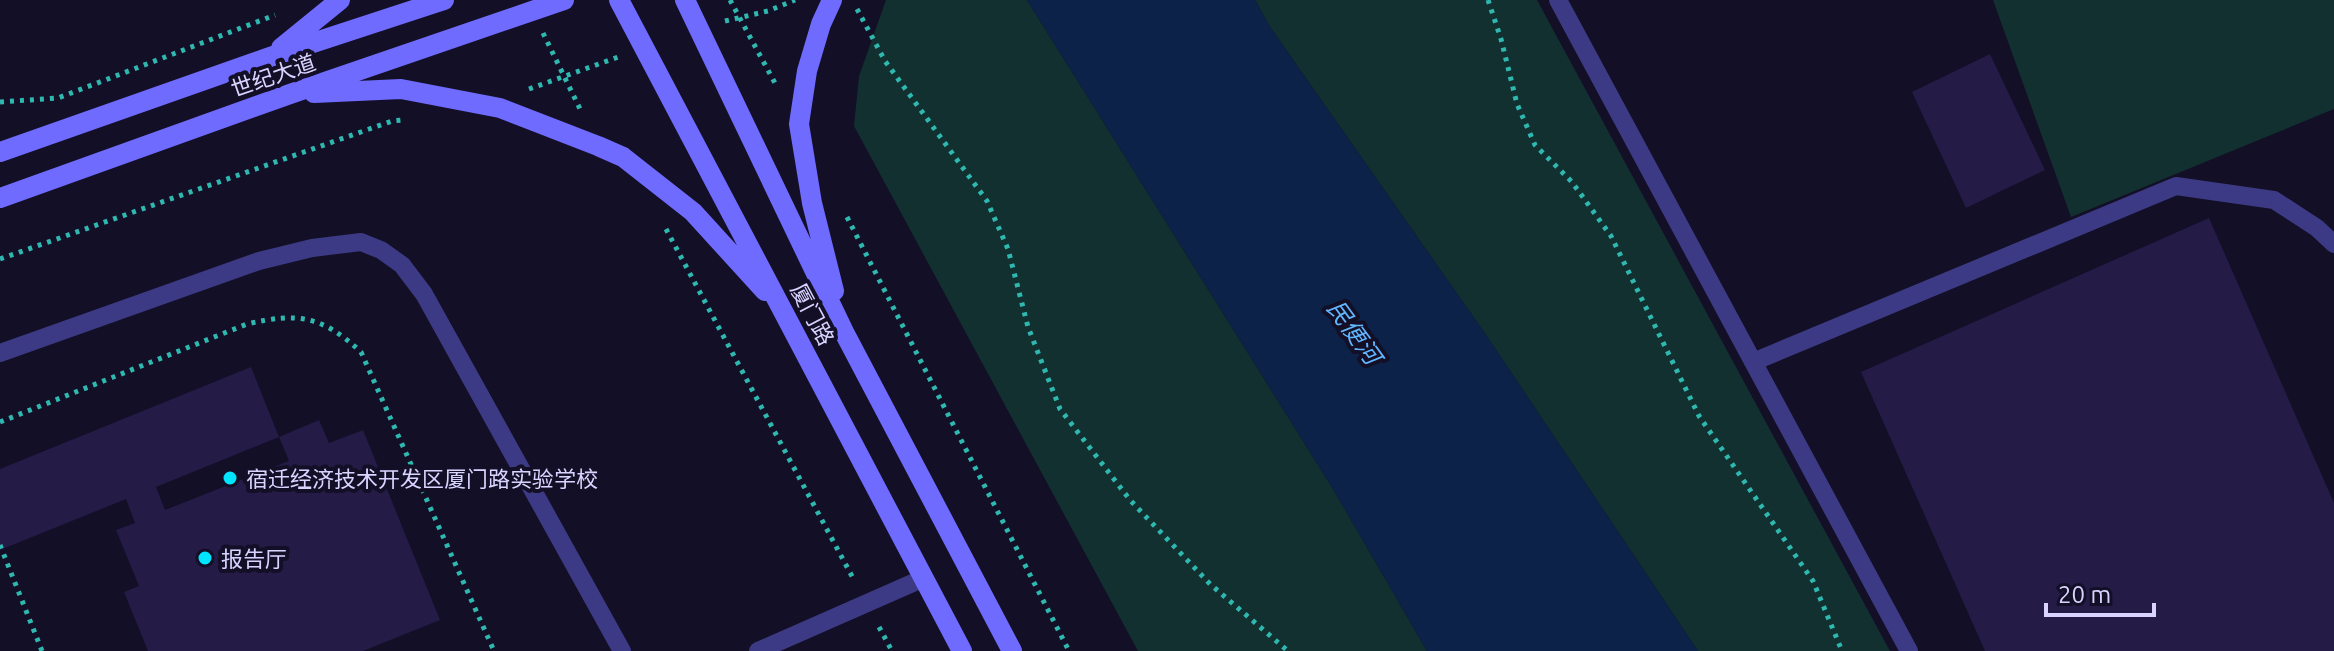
<svg xmlns="http://www.w3.org/2000/svg" width="2334" height="651" viewBox="0 0 2334 651" font-family="Ubuntu,'Noto Sans SC',sans-serif">
<style>
.green{fill:#12302f}
.water{fill:#0c2248}
.building{fill:#241b47}
.lines{fill:none;stroke-linecap:round;stroke-linejoin:round}
.path{stroke:#2fb8b0;stroke-width:5;stroke-dasharray:4 6;stroke-linecap:butt}
.lane{stroke:#3d3a85;stroke-width:18}
.secondary{stroke:#6f6bff;stroke-width:20}
.poi-dot{fill:#00e5ff;stroke:#130f26;stroke-width:3}
.labels{text-anchor:middle;dominant-baseline:central;stroke-width:8;stroke-linejoin:round;paint-order:stroke}
.street-label{font-size:22px;fill:#d9d4ff;stroke:#130f26}
.poi-label{font-size:22px;fill:#d9d4ff;stroke:#130f26;text-anchor:start}
.water-label{font-size:24px;font-style:italic;fill:#62b6ff;stroke:#130f26}
</style>
<rect width="100%" height="100%" fill="#130f26"/>
<path class="green" d="M886 0H1027L1333 489 1427 651H1138L854 126 859 76Z
M1255 0H1537L1890 651H1698L1486 335 1270 27Z
M1993 0H2334V109L2071 217Z"/>
<path class="water" d="M1027 0H1255L1270 27 1486 335 1698 651H1427L1333 489Z"/>
<path class="building" d="M1990 54 2045 170 1966 208 1912 92Z
M2209 218 2334 503V651H1985L1861 372Z
M251 367 279 437 156 487 165 510 289 461 279 437 319 420 329 443 363 430 440 620 363 651H148L124 592 139 586 116 530 135 523 126 499 0 550V469Z"/>
<g class="lines">
<path class="path" d="M730 0 776 85
M1488 0 1501 39 1517 104 1535 145 1572 182 1611 236 1699 416 1813 581 1842 651
M857 9 885 61 987 201 1008 249 1028 327 1060 409 1130 500 1210 584 1288 651
M725 21 768 11 795 0
M543 33 581 111
M529 89 621 56
M0 102 58 98 275 15
M847 217 1069 651
M666 229 854 580
M0 259 392 121 403 120
M0 422 247 324C299 312 322 316 361 352L494 651
M0 545 42 651
M879 627 892 651"/>
<path class="lane" d="M1558 0 1909 651
M0 353 259 261 312 248 361 242 381 250 402 265 424 294 622 651
M1753 362 2176 186 2274 200 2317 228 2334 244
M758 651 924 578"/>
<path class="secondary" d="M619 0 962 651
M685 0 845 334 1012 651
M832 0 821 24 807 71 799 124 812 203 834 291
M281 48 340 0
M314 93 401 89 500 108 598 146 623 157 693 212 765 291
M0 152 270 57 444 0
M0 198 290 94 564 0"/>
</g>
<g class="poi-dot">
<circle cx="230" cy="478" r="8"/>
<circle cx="205" cy="558" r="8"/>
</g>
<g class="labels">
<g class="street-label">
<text transform="translate(273 75) rotate(-19)">世纪大道</text>
<text transform="translate(813 314) rotate(62)">厦门路</text>
</g>
<g class="poi-label">
<text x="246" y="478">宿迁经济技术开发区厦门路实验学校</text>
<text x="221" y="558">报告厅</text>
</g>
<g class="water-label">
<text transform="translate(1354 332) rotate(54)">民便河</text>
</g>
</g>
<path d="M2046 603v12h108v-12" fill="none" stroke="#d9d4ff" stroke-width="4"/>
<text x="2058" y="603" font-size="24" fill="#d9d4ff" stroke="#130f26" stroke-width="6" paint-order="stroke">20 m</text>
</svg>
